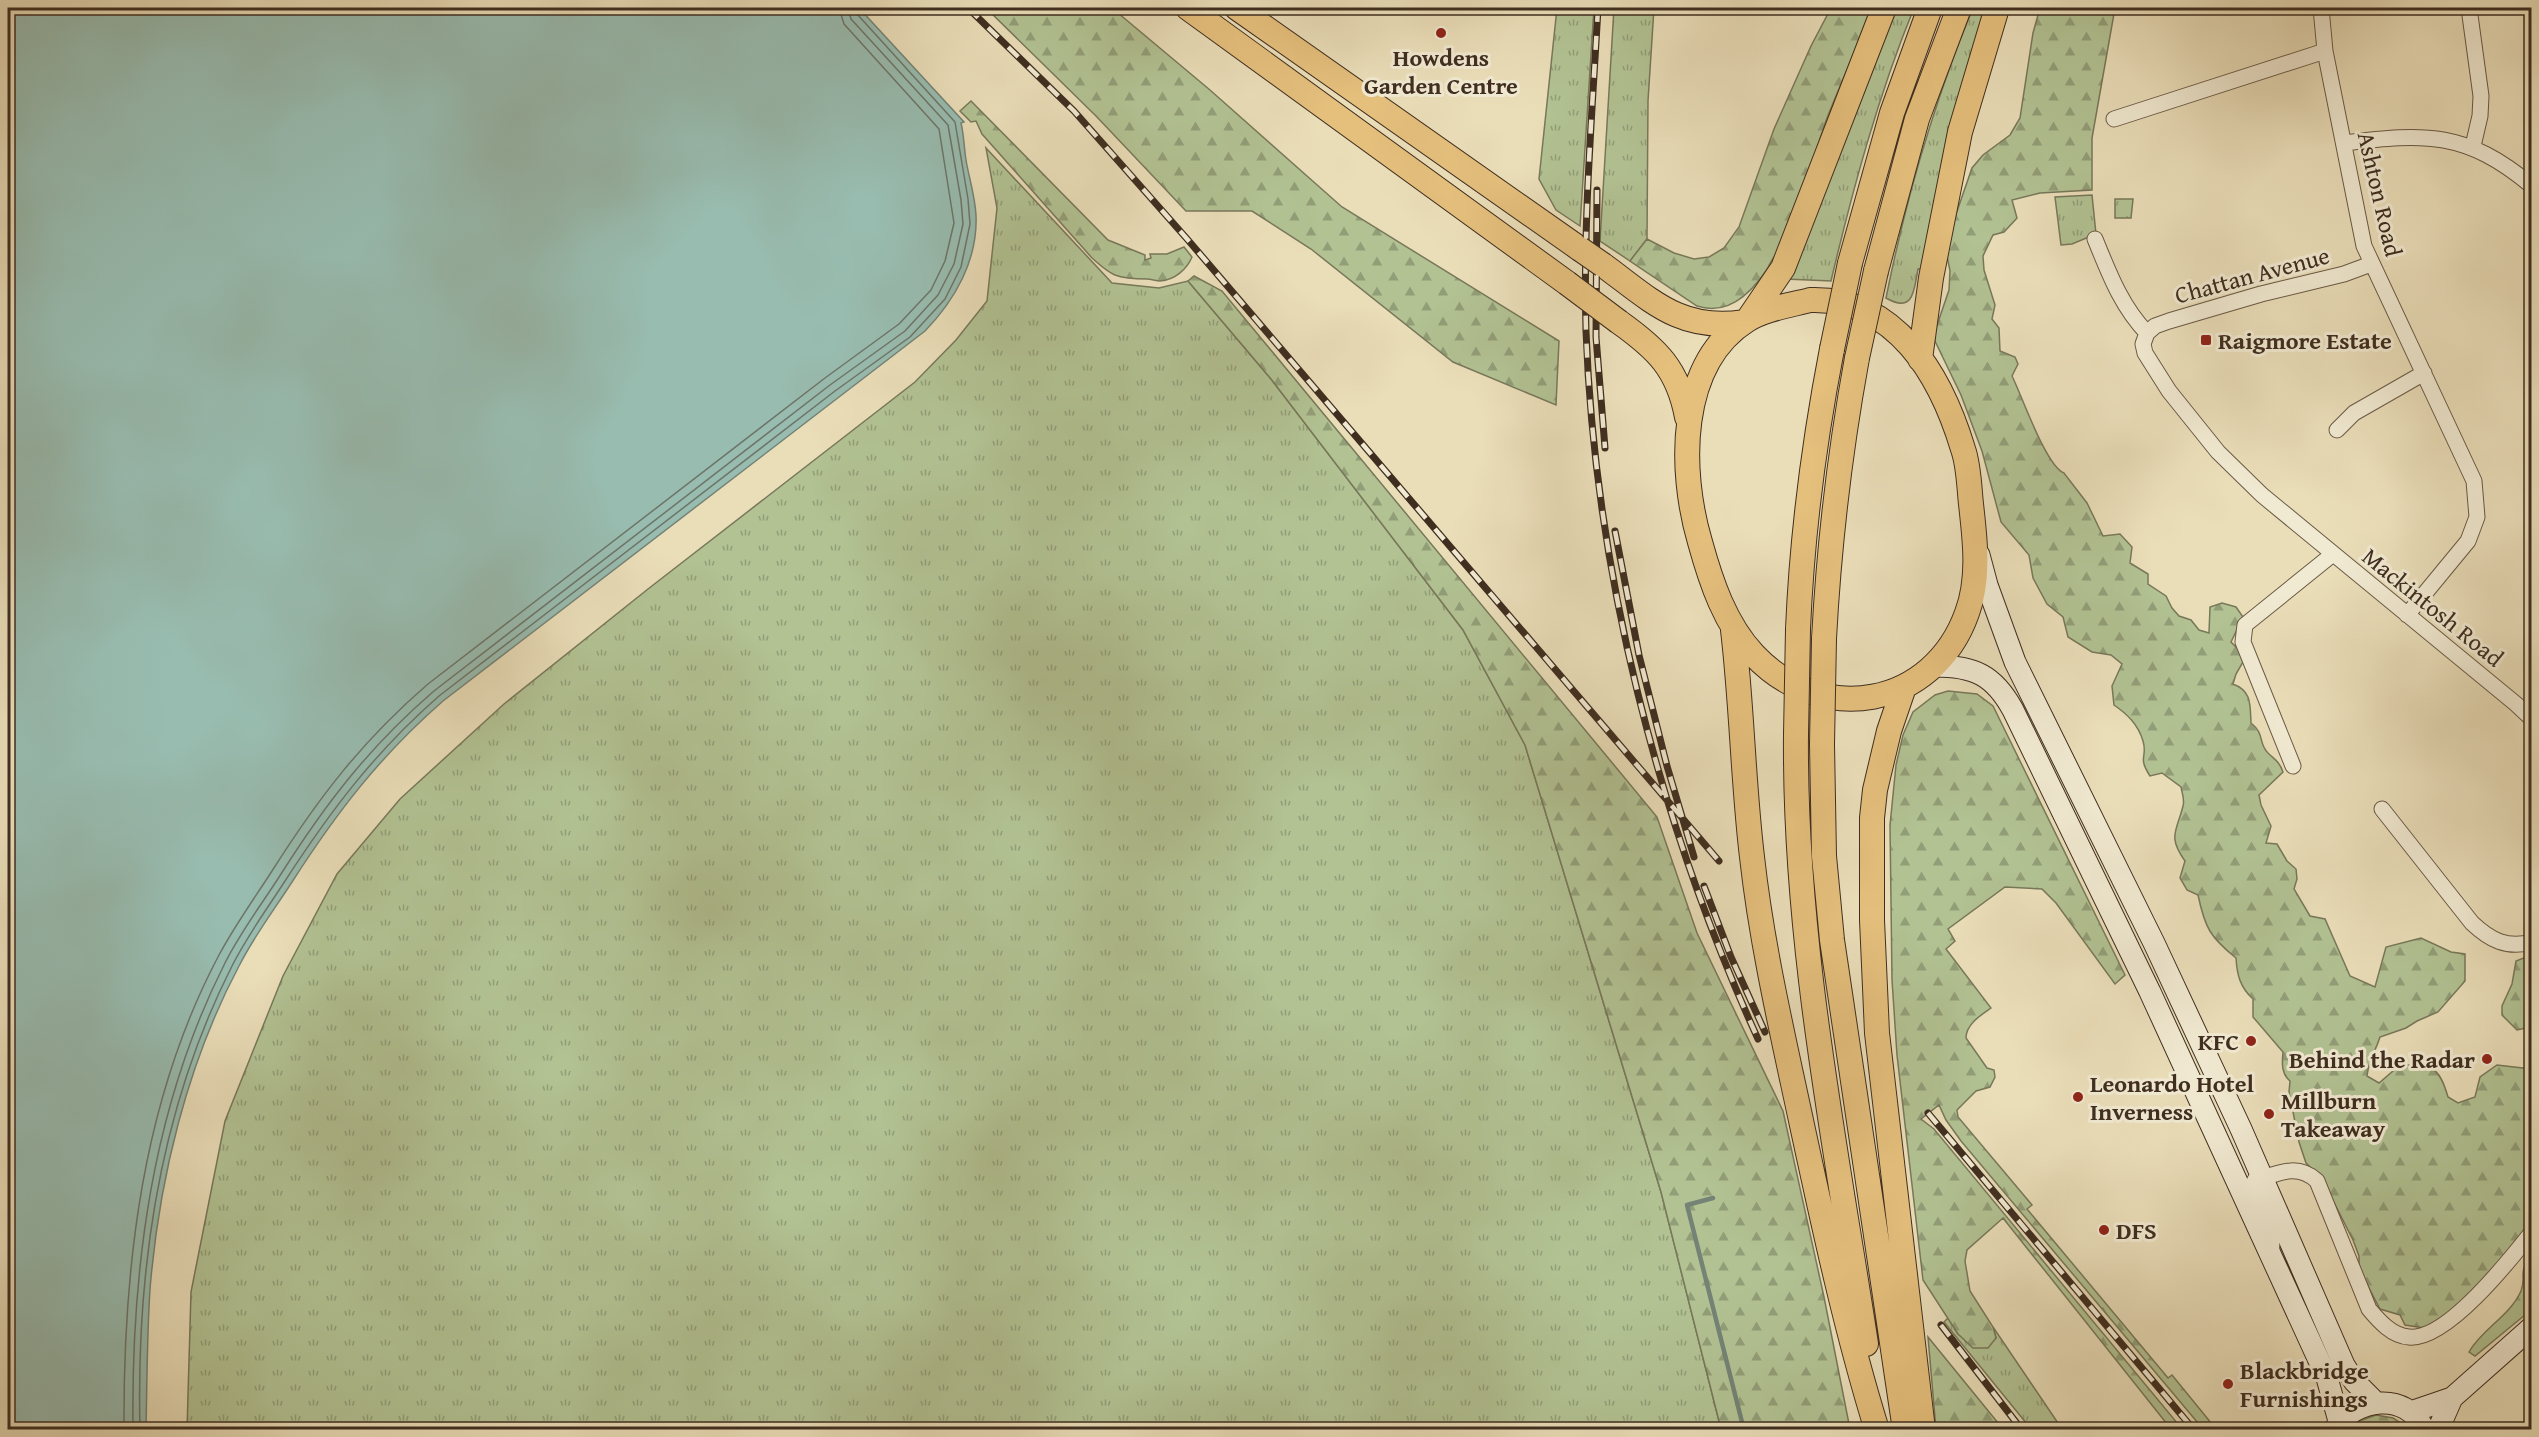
<svg xmlns="http://www.w3.org/2000/svg" width="2539" height="1437" viewBox="0 0 2539 1437" font-family="'Gentium Book Plus',serif">
<style>
.grass{fill:url(#grass-tufts);stroke:#78785a;stroke-width:1.5}
.forest{fill:url(#forest-firs);stroke:#78785a;stroke-width:1.5}
.water{fill:#98bcb0;stroke:#748376;stroke-width:1.5}
.lines{fill:none;stroke-linecap:round;stroke-linejoin:round}
.shore{stroke:#6c7568;stroke-width:1.5}
.stream{stroke:#748376;stroke-width:4.5}
.minor-casing{stroke:#6a5a46;stroke-width:17}
.tertiary-casing{stroke:#6a5a46;stroke-width:20}
.secondary-casing{stroke:#3f2e20;stroke-width:23}
.trunk-casing{stroke:#3f2e20;stroke-width:26}
.minor{stroke:#f1ead2;stroke-width:15}
.tertiary{stroke:#f1ead2;stroke-width:18}
.secondary{stroke:#f1ead2;stroke-width:21}
.trunk{stroke:#e5bf7c;stroke-width:24}
.rail-casing{stroke:#3f2e20;stroke-width:7}
.rail{stroke:#f1ead2;stroke-width:4.5;stroke-dasharray:14;stroke-linecap:butt}
.trunk-bridge-casing{stroke:#3f2e20;stroke-width:26;stroke-linecap:butt}
.trunk-bridge{stroke:#e5bf7c;stroke-width:24}
.poi-dot{fill:#8f2418;stroke:#f1ead2;stroke-width:2}
.labels{text-anchor:middle;dominant-baseline:central;stroke-width:6;stroke-linejoin:round;paint-order:stroke}
.poi-label{font-size:24px;font-weight:bold;fill:#3f2e20;stroke:#f1ead2;text-anchor:start}
.street-label{font-size:24px;fill:#3f2e20;stroke:#f1ead2}
</style>
<defs>
<pattern id="grass-tufts" width="24" height="20" patternUnits="userSpaceOnUse" patternTransform="scale(1.5)"><rect width="24" height="20" fill="#b2c293"/><path d="M3 7l-1-3M5 7V3M7 7l1-3M15 17l-1-3M17 17v-4M19 17l1-3" fill="none" stroke="#929e78"/></pattern>
<pattern id="forest-firs" width="22" height="20" patternUnits="userSpaceOnUse" patternTransform="scale(1.5)"><rect width="22" height="20" fill="#b2c293"/><path d="M5 1l3.5 6h-7zM16 11l3.5 6h-7z" fill="#929e78"/></pattern>
</defs>
<rect width="100%" height="100%" fill="#eadeb9"/>
<filter id="stains"><feTurbulence type="fractalNoise" baseFrequency=".00333" numOctaves="4"/><feColorMatrix values="0 0 0 0 .2 0 0 0 0 .09 0 0 0 0 .02 0 0 0 .5 -.17"/></filter>
<radialGradient id="worn" r=".72"><stop offset=".6" stop-color="#630" stop-opacity="0"/><stop offset="1" stop-color="#630" stop-opacity=".3"/></radialGradient>
<path class="grass" d="M1557 8H1594L1580 226 1556 210 1539 179Z
M1614 8H1654L1648 101 1647 239 1630 261 1600 241Z
M1893 8H1914C1878 96 1853 188 1831 281L1786 279Z
M1973 8H1987L1923 269H1918C1914 290 1914 314 1886 298 1906 198 1934 102 1973 8Z
M986 148 1112 283 1159 288 1188 281 1271 379 1463 630 1525 745 1661 1192 1721 1429 187 1430 191 1292 225 1121 283 976 337 874 400 799 504 704 648 589 915 382 956 340 987 301 997 208Z
M2092 195 2096 234 2072 244 2061 245 2055 197Z
M2115 199H2133L2131 218H2115Z
M1949 1317 1958 1334 1996 1338 1993 1327 2062 1429H2031L1944 1322Z"/>
<path class="forest" d="M986 8H1112L1210 90 1342 207 1559 341 1556 405 1453 362 1311 249 1252 211H1186L1096 116Z
M1831 8H1873C1858 44 1842 81 1827 118 1809 167 1772 330 1697 306L1630 261 1647 239 1674 253 1694 259 1709 257 1724 248 1739 227 1774 129 1811 46Z
M2040 8H2115L2092 138V190L2040 193 2012 200 2017 218 2004 232 1993 235 1983 256 1984 270 1995 305 1992 319 1999 328 2000 351 2015 357 2018 364 2012 376C2022 396 2046 466 2064 473L2087 503 2103 536 2120 534 2132 547 2130 563 2148 574V584L2166 596 2172 608 2179 616 2191 620 2199 630 2209 633 2210 607 2222 603 2236 607 2243 617 2231 642 2239 650 2243 662 2236 674 2233 684C2252 691 2250 705 2251 723 2265 734 2258 743 2268 753 2275 760 2279 761 2283 772L2259 795 2261 805 2271 826 2266 843 2277 844 2287 861 2296 869 2297 879 2294 889 2310 916 2325 919 2350 976 2375 987 2386 947 2421 938 2451 952 2465 954V981L2438 1012 2417 1021 2406 1028 2380 1037C2375 1053 2369 1058 2367 1076L2379 1083 2400 1065C2431 1065 2439 1065 2448 1097L2458 1103 2475 1097 2480 1077 2497 1065 2531 1069V1222L2513 1249 2474 1293 2444 1316 2424 1328 2405 1325 2400 1315 2380 1309 2359 1269V1256L2353 1240 2322 1179 2306 1163 2299 1142 2289 1092 2290 1081C2281 1073 2282 1063 2283 1052L2253 1017V999C2240 987 2237 975 2236 958 2210 937 2205 928 2198 895L2187 890 2180 878 2185 861C2167 836 2177 831 2183 806 2185 800 2182 793 2181 787L2162 773 2150 776C2137 756 2148 758 2143 741 2138 724 2127 714 2114 705L2112 686 2122 664 2111 655 2092 652 2068 637 2063 617 2047 604 2033 578 2029 555 2001 522 1982 451 1961 395 1933 337 1949 290 1950 271 1945 246 1972 168 1983 155 2010 135 2020 118 2033 33Z
M971 101 1108 240 1145 255V260L1151 258 1150 254H1167L1184 247 1192 257C1187 269 1175 280 1160 281 1156 281 1151 279 1147 279 1136 279 1125 279 1115 275 1106 271 1099 264 1092 258L982 134 976 121 971 122 960 111Z
M1194 276 1222 291 1657 817 1697 933 1783 1111 1824 1297 1850 1429H1721L1661 1192 1525 745 1463 630 1271 379 1188 281Z
M1948 691 1977 694 1993 706 2125 975 2115 984 2056 903 2042 889 2005 887 1948 929 1955 941 1946 949 1991 1008C1981 1015 1966 1024 1966 1038L1987 1068 1994 1070 1995 1077 1990 1087 1976 1091 1957 1110 1958 1117 2032 1205 2027 1209 2168 1378 2172 1375 2216 1429H2203L1961 1141 1946 1120 1939 1105 1921 1119 1934 1129 2178 1424 2171 1429 2003 1218 1967 1250 1965 1261 1970 1291 1993 1327 1996 1338 1988 1348H1973L1958 1334 1923 1280 1897 1055 1892 980 1890 825 1896 765 1903 735 1913 712 1935 695Z
M2531 955V1027L2517 1030 2502 1015V1006L2512 984 2516 961Z
M2531 1256V1310L2475 1356 2469 1352C2482 1329 2510 1316 2521 1291 2527 1275 2517 1275 2531 1256Z
M1928 1337 2003 1429H1936Z
M2376 1415 2393 1418 2410 1429H2350L2359 1421Z"/>
<path class="water" d="M8 8H859L964 122 961 123C964 135 964 148 966 160 969 178 975 196 976 215 978 260 955 300 925 331L443 701C380 756 337 812 292 882 274 910 254 936 239 966 187 1064 159 1179 150 1289 147 1335 147 1383 146 1429H8Z"/>
<g class="lines">
<path class="shore" d="M124 1430C123 1268 142 1100 219 955 235 925 254 899 272 871 319 797 362 741 428 684L825 378 899 324 931 290 945 261 954 223 939 129 844 24 839 8
M133 1430C131 1269 152 1107 225 963 241 931 262 904 281 874 326 803 370 746 434 691L830 385 905 331 938 295 954 264 963 224 961 200 948 125 851 19 848 8
M140 1430C136 1271 160 1108 232 966 247 936 267 909 285 881 331 810 375 752 439 696L835 391 910 337 945 299 961 267 970 224 968 199 955 122 857 14 855 8"/>
<path class="stream" d="M1713 1198 1687 1205 1744 1430"/>
<defs>
<path id="minor" d="M2321 8 2325 51 2364 246 2474 481 2477 517 2468 541 2407 615
M2469 8 2481 96 2480 116 2473 146
M2114 119 2325 51
M2344 143C2426 133 2466 131 2532 186
M2095 239C2109 273 2121 306 2147 333
M2147 333 2143 344 2145 353 2169 391 2218 452 2262 495 2516 704 2532 719
M2147 333 2155 326 2169 321 2261 294 2344 274 2371 264
M2337 430 2354 413 2424 373
M2293 766 2243 642 2245 625 2333 554
M2382 809 2472 923C2490 940 2507 949 2532 942
M2263 1178C2283 1171 2300 1165 2317 1181L2369 1309C2379 1321 2392 1336 2409 1337 2446 1341 2510 1260 2532 1232"/>
<path id="tertiary" d="M2263 1178 2256 1181 2253 1189 2271 1228 2270 1255"/>
<path id="secondary" d="M1979 555 1987 585 2015 662 2154 943 2241 1129 2344 1365 2354 1381 2375 1402
M1935 666C1974 666 1994 675 2013 710L2150 992 2311 1343 2327 1378 2339 1421
M2411 1412 2452 1398 2532 1327
M2334 1430C2354 1398 2407 1390 2424 1430
M2438 1430 2452 1398"/>
<path id="trunk" d="M1188 8 1567 283
M1237 8 1580 249
M1850 263 1892 113 1930 8
M1603 265C1651 300 1680 332 1744 322
M1876 271 1917 119 1959 8
M1810 300C1896 297 1941 376 1963 449 1969 466 1969 486 1971 504 1975 540 1980 578 1967 613 1933 708 1822 727 1754 655 1725 624 1711 582 1700 542 1679 471 1677 364 1747 320 1764 309 1791 305 1810 300Z
M1749 318 1783 268 1884 8
M1619 322C1657 349 1678 369 1687 417
M1920 359 1931 278 1960 132 1997 8
M1798 629C1802 535 1814 442 1832 349
M1733 630C1742 706 1743 782 1752 857 1762 947 1783 1036 1802 1125 1824 1227 1846 1330 1877 1430
M1824 639C1829 544 1840 451 1857 358
M1904 687 1889 731 1875 790 1872 818V920L1877 1033 1923 1430
M1796 734C1794 940 1835 1141 1866 1344
M1822 744 1824 856 1832 940 1905 1430"/>
</defs>
<use href="#minor" class="minor-casing"/>
<use href="#tertiary" class="tertiary-casing"/>
<use href="#secondary" class="secondary-casing"/>
<use href="#trunk" class="trunk-casing"/>
<use href="#minor" class="minor"/>
<use href="#tertiary" class="tertiary"/>
<use href="#secondary" class="secondary"/>
<use href="#trunk" class="trunk"/>
<defs>
<path id="rail" d="M968 8 1074 111 1188 240 1719 861
M1598 8C1592 115 1583 223 1586 331 1595 573 1658 820 1758 1039
M1597 190 1596 337 1605 448
M1615 531 1639 655 1667 766 1694 857
M1704 886 1731 957 1765 1032
M1928 1113 2194 1430
M1941 1325 2022 1430"/>
</defs>
<use href="#rail" class="rail-casing"/>
<use href="#rail" class="rail"/>
<defs>
<path id="trunk-bridge" d="M1580 249 1603 265
M1567 283 1619 322
M1832 349 1850 263
M1857 358 1876 271
M1796 734 1798 629
M1822 744 1824 639"/>
</defs>
<use href="#trunk-bridge" class="trunk-bridge-casing"/>
<use href="#trunk-bridge" class="trunk-bridge"/>
</g>
<g class="poi-dot">
<circle cx="1441" cy="33" r="6"/>
<rect x="2200" y="334" width="12" height="12" rx="3"/>
<circle cx="2251" cy="1041" r="6"/>
<circle cx="2487" cy="1059" r="6"/>
<circle cx="2078" cy="1097" r="6"/>
<circle cx="2269" cy="1114" r="6"/>
<circle cx="2104" cy="1230" r="6"/>
<circle cx="2228" cy="1384" r="6"/>
</g>
<g class="labels">
<g class="poi-label">
<text x="1441" y="57" text-anchor="middle">Howdens<tspan x="1441" dy="28">Garden Centre</tspan></text>
<text x="2218" y="340">Raigmore Estate</text>
<text x="2239" y="1041" text-anchor="end">KFC</text>
<text x="2475" y="1059" text-anchor="end">Behind the Radar</text>
<text x="2090" y="1083">Leonardo Hotel<tspan x="2090" dy="28">Inverness</tspan></text>
<text x="2281" y="1100">Millburn<tspan x="2281" dy="28">Takeaway</tspan></text>
<text x="2116" y="1230">DFS</text>
<text x="2240" y="1370">Blackbridge<tspan x="2240" dy="28">Furnishings</tspan></text>
</g>
<g class="street-label">
<text transform="translate(2380 194) rotate(77)">Ashton Road</text>
<text transform="translate(2252 275) rotate(-15)">Chattan Avenue</text>
<text transform="translate(2433 607) rotate(39)">Mackintosh Road</text>
</g>
</g>
<rect width="2539" height="1437" fill="none" stroke="#eadeb9" stroke-width="30"/>
<rect x="9" y="9" width="2521" height="1419" fill="none" stroke="#3f2e20" stroke-width="3"/>
<rect x="15" y="15" width="2509" height="1407" fill="none" stroke="#3f2e20" stroke-width="1.5"/>
<rect width="100%" height="100%" filter="url(#stains)"/>
<rect width="100%" height="100%" fill="url(#worn)"/>
</svg>
